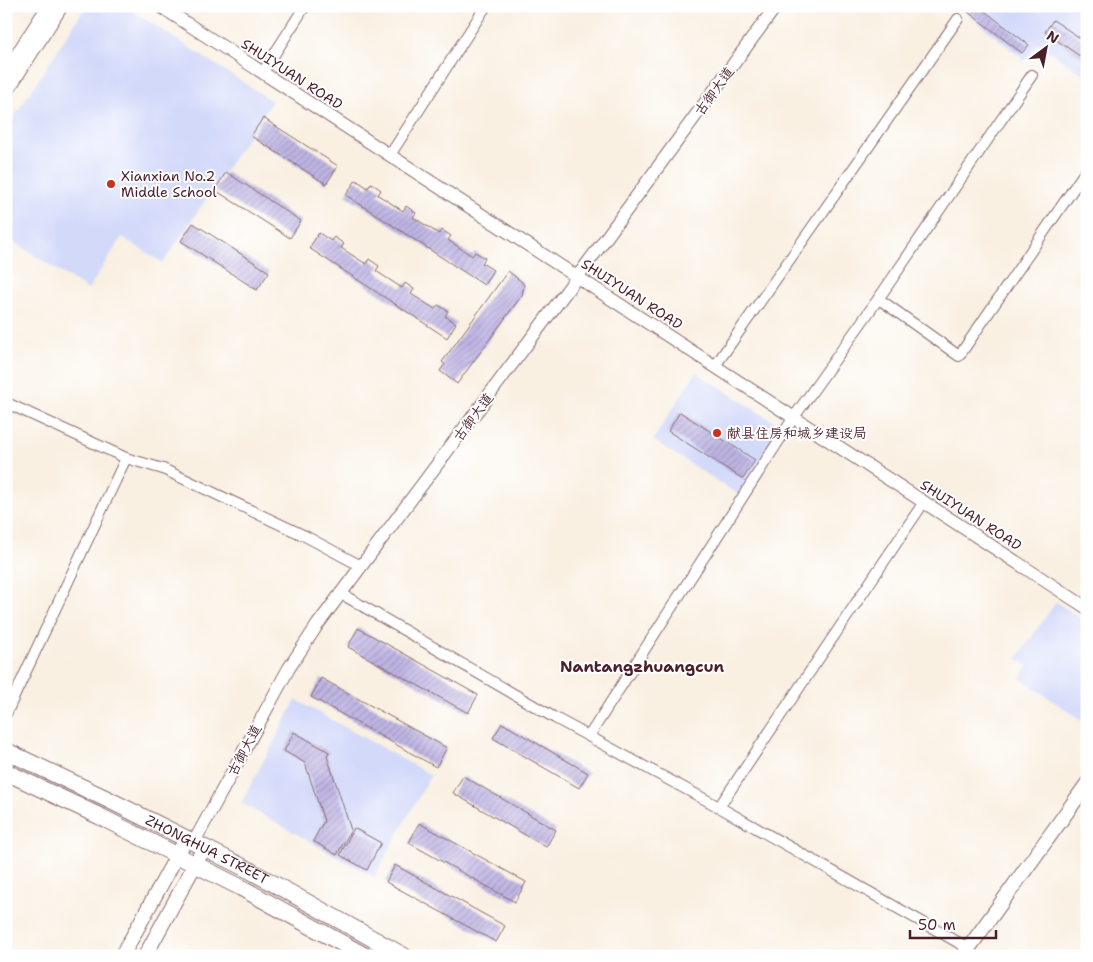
<svg xmlns="http://www.w3.org/2000/svg" width="1093" height="962" viewBox="0 0 1093 962" font-family="'Shantell Sans','LXGW WenKai TC',sans-serif">
<style>
.built{fill:#d2d9f9}
.building{fill:url(#building-hatch)}
.lines{fill:none;stroke-linecap:round;stroke-linejoin:round}
.minor-casing{stroke:#87686b;stroke-width:12}
.tertiary-casing{stroke:#87686b;stroke-width:14}
.secondary-casing{stroke:#87686b;stroke-width:16}
.primary-casing{stroke:#87686b;stroke-width:18}
.minor{stroke:#fff;stroke-width:10}
.tertiary{stroke:#fff;stroke-width:12}
.secondary{stroke:#fff;stroke-width:14}
.primary{stroke:#fff;stroke-width:16}
.poi-dot{fill:#c8321e;stroke:#fff;stroke-width:2}
.labels{text-anchor:middle;dominant-baseline:central;stroke-width:4;stroke-linejoin:round;paint-order:stroke}
.street-label{font-size:14px;fill:#4a1f2b;stroke:#fff}
.poi-label{font-size:14px;fill:#4a1f2b;stroke:#fff;text-anchor:start}
.quarter-label{font-size:16px;font-weight:bold;fill:#4a1f2b;stroke:#fff}
</style>
<defs>
<pattern id="building-hatch" width="6" height="6" patternUnits="userSpaceOnUse" patternTransform="scale(1.25)"><rect width="6" height="6" fill="#bfb6e5"/><path d="M-1 1l2-2M0 6l6-6M5 7l2-2" fill="none" stroke="#9d93ba"/></pattern>
</defs>
<rect width="100%" height="100%" fill="#fff"/>
<filter id="ink" filterUnits="userSpaceOnUse"><feTurbulence type="fractalNoise" baseFrequency=".02" numOctaves="2"/><feDisplacementMap in="SourceGraphic" scale="10" xChannelSelector="R" yChannelSelector="G"/><feConvolveMatrix kernelMatrix="1 2 1 2 8 2 1 2 1" color-interpolation-filters="sRGB"/></filter>
<filter id="wash" filterUnits="userSpaceOnUse"><feTurbulence type="fractalNoise" baseFrequency=".0096" numOctaves="4" result="noise"/><feDisplacementMap in="SourceGraphic" scale="20" xChannelSelector="R" yChannelSelector="G"/><feGaussianBlur stdDeviation="1.12" result="paint"/><feColorMatrix in="noise" values="0 0 0 0 0 0 0 0 0 0 0 0 0 0 0 0 0 1.4 0 .05"/><feComposite in="paint" operator="in"/></filter>
<g filter="url(#wash)">
<rect width="100%" height="100%" fill="#f9f0e2"/>
<path class="built" d="M86 6H125L272 101 163 263 122 237 88 290 6 237V130Z
M958 6H1087V77L1038 44 1025 61Z
M696 372 782 427 739 495 653 440Z
M1056 602 1087 622V724L1020 678 1028 666 1017 658Z
M296 700 431 775 374 877 241 803Z"/>
<g id="blocks">
<path class="building" d="M960 6H978L1029 45 1022 53Z
M1053 20 1083 40 1087 34V61L1045 32Z
M263 118 338 166 326 184 251 136Z
M226 172 301 221 290 238 215 190Z
M356 180 368 188 371 183 381 190 378 195 403 211 406 206 416 213 413 217 439 234 442 230 451 236 448 240 472 256 475 252 485 258 482 263 493 270 484 285 346 195Z
M193 223 269 272 257 290 181 241Z
M319 233 331 241 334 237 344 244 341 248 366 264 369 259 379 266 376 271 402 288 405 283 414 289 411 294 435 309 438 305 448 311 445 316 456 323 447 338 309 248Z
M508 271 522 282 524 286 522 295 457 384 440 371 445 364 442 362Z
M680 412 755 460 743 479 668 431Z
M358 628 478 695 468 713 348 647Z
M321 678 447 748 436 767 311 697Z
M502 723 588 773 579 788 493 738Z
M294 732 329 752 327 756 351 830 337 855 313 841 324 821 305 763 284 751Z
M463 776 556 830 546 847 453 793Z
M419 823 526 882 515 902 409 843Z
M354 828 381 843 367 870 340 855Z
M395 865 505 926 496 942 386 882Z"/>
</g>
</g>
<g filter="url(#ink)">
<use href="#blocks" fill-opacity="0" stroke="#87686b" stroke-width="1"/>
<g class="lines">
<defs>
<path id="minor" d="M263 72 305 6
M390 155 486 6
M879 299 959 356 1087 169
M715 366 958 19
M6 411 9 404 126 458 163 469 305 536 361 566
M340 593 555 718 719 807 968 948
M6 714 126 458
M589 736 794 417 881 295 1032 75
M719 807 924 502"/>
<path id="tertiary" d="M160 6 1087 608
M6 71 48 6
M6 93 62 6
M194 842 289 668 318 624 595 253 776 6"/>
<path id="secondary" d="M122 956 186 839
M145 956 204 848
M963 956 1087 784"/>
<g id="primary">
<path id="s1" d="M6 751 107 799 249 870 404 956"/>
<path d="M6 772 99 816 240 887 365 956"/>
</g>
</defs>
<use href="#minor" class="minor-casing"/>
<use href="#tertiary" class="tertiary-casing"/>
<use href="#secondary" class="secondary-casing"/>
<use href="#primary" class="primary-casing"/>
<use href="#minor" class="minor"/>
<use href="#tertiary" class="tertiary"/>
<use href="#secondary" class="secondary"/>
<use href="#primary" class="primary"/>
</g>
</g>
<g class="poi-dot">
<circle cx="111" cy="184" r="5"/>
<circle cx="717" cy="433" r="5"/>
</g>
<g class="labels">
<g class="street-label">
<text transform="translate(292 74) rotate(33)">SHUIYUAN ROAD</text>
<text transform="translate(714 91) rotate(-54)">古御大道</text>
<text transform="translate(632 294) rotate(33)">SHUIYUAN ROAD</text>
<text transform="translate(473 417) rotate(-53)">古御大道</text>
<text transform="translate(971 515) rotate(33)">SHUIYUAN ROAD</text>
<text transform="translate(244 750) rotate(-62)">古御大道</text>
<text stroke="none"><textPath href="#s1" startOffset="224">ZHONGHUA STREET</textPath></text>
</g>
<g class="poi-label">
<text x="121" y="176">Xianxian No.2<tspan x="121" dy="16">Middle School</tspan></text>
<text x="727" y="433">献县住房和城乡建设局</text>
</g>
<g class="quarter-label">
<text x="642" y="666">Nantangzhuangcun</text>
</g>
</g>
<rect width="1093" height="962" fill="none" stroke="#fff" stroke-width="25"/>
<g transform="translate(1046 48) rotate(32)" stroke="#ffffff" stroke-width="4" paint-order="stroke">
<path d="M0-4L9 19L0 12L-9 19Z" fill="#4a1f2b"/>
<text y="-8" font-size="14" font-weight="bold" text-anchor="middle" fill="#4a1f2b">N</text>
</g>
<path d="M910 930v8h86v-8" fill="none" stroke="#4a1f2b" stroke-width="2.5"/>
<text x="918" y="930" font-size="15" fill="#4a1f2b" stroke="#ffffff" stroke-width="4" paint-order="stroke">50 m</text>
</svg>
